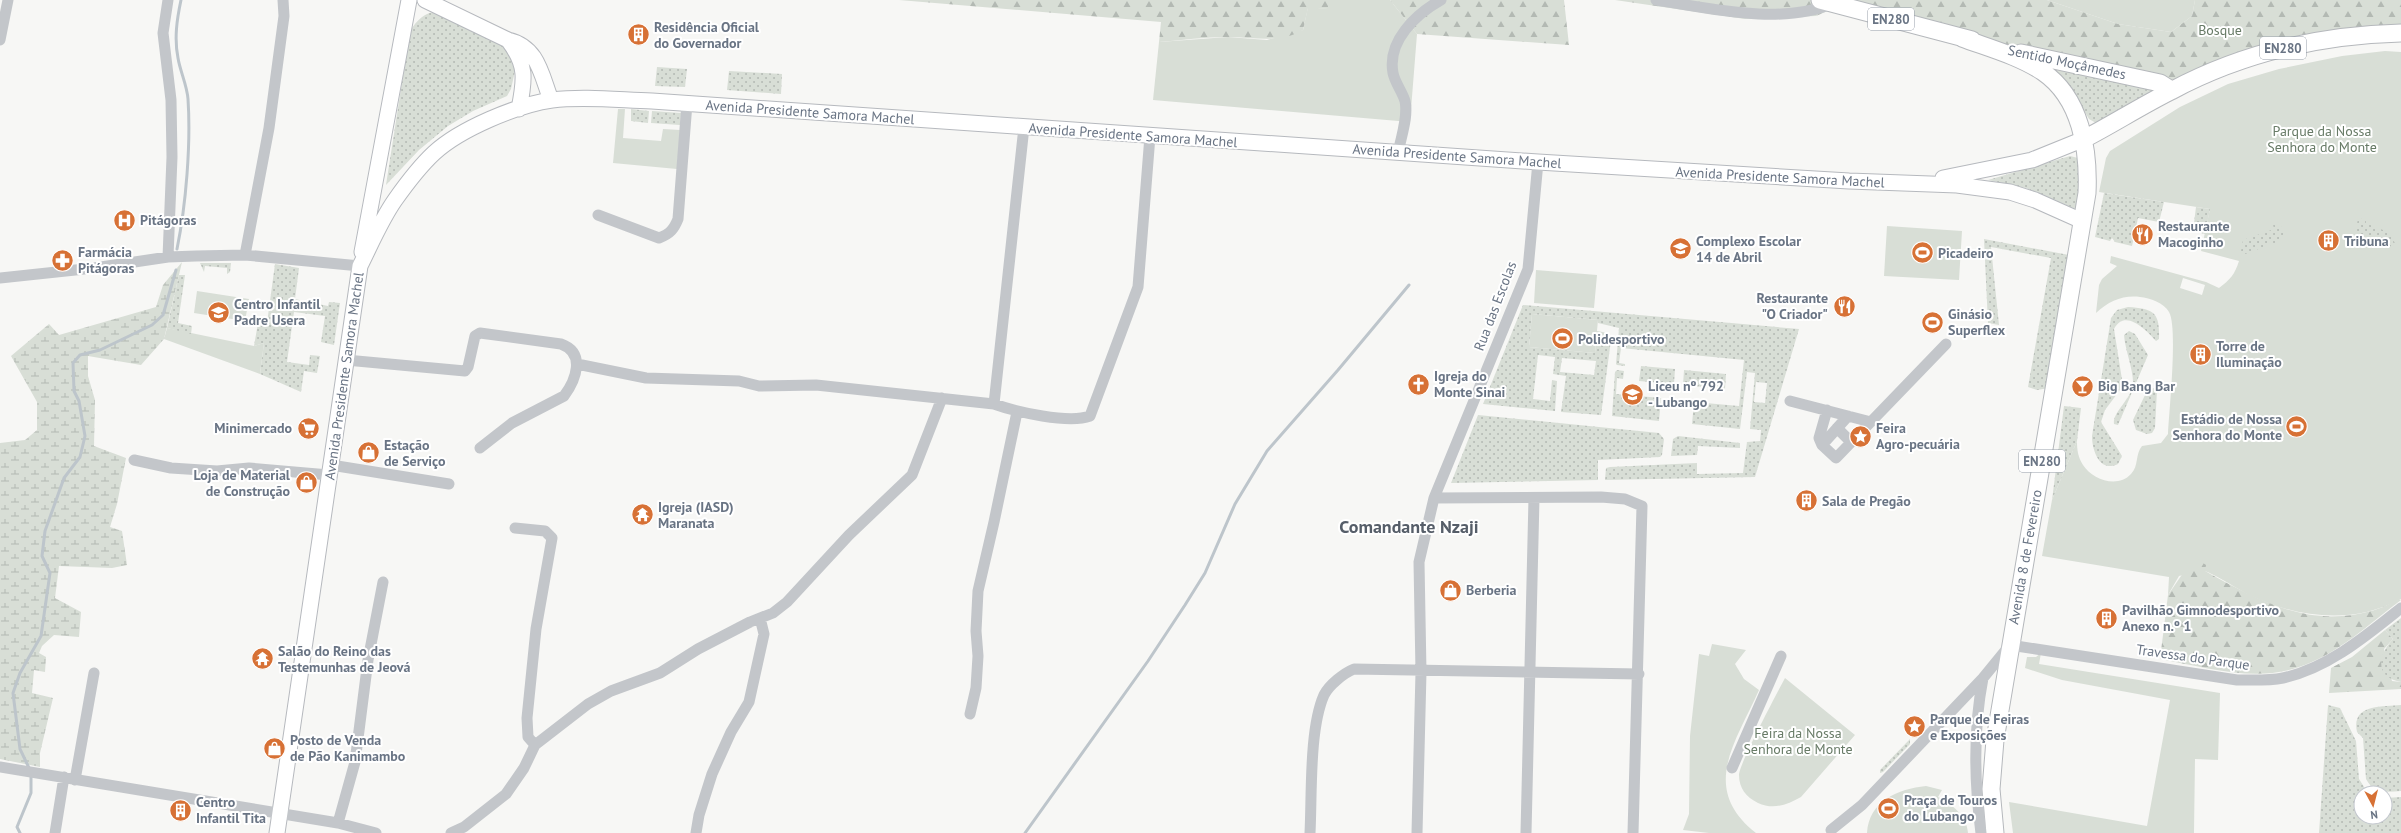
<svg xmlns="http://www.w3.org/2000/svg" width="2401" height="833" viewBox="0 0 2401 833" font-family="'PT Sans',sans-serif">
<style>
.green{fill:#d8ded6;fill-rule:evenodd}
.forest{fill:url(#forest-firs)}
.wetland{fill:url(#wetland-marsh)}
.garden{fill:url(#garden-dots);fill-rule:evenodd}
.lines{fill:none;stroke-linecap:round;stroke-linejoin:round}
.stream{stroke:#bdc5cb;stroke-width:3}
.secondary-casing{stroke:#b6b9be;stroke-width:17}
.primary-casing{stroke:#b5b8bc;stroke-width:19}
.minor{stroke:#c3c6ca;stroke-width:11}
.secondary{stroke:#fff;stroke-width:15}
.primary{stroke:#fff;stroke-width:17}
.labels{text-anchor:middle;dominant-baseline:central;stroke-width:4;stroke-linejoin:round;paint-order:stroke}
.shield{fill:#fff;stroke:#969ea9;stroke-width:1}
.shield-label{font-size:13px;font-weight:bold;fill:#697484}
.poi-label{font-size:14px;font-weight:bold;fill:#697484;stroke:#fff;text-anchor:start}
.park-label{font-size:14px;fill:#687b67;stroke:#fff}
.street-label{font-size:14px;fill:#697484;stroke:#fff}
.district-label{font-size:18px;font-weight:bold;fill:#565e69;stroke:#fff}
</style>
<defs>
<pattern id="forest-firs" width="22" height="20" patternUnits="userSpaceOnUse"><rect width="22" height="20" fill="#d8ded6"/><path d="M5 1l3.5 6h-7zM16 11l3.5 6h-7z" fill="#b3b9b3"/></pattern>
<pattern id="wetland-marsh" width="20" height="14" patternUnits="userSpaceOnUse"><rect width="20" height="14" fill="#d8ded6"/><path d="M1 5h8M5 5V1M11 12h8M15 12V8" fill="none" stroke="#b3b9b3"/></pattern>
<pattern id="garden-dots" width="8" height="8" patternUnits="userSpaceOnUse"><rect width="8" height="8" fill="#d8ded6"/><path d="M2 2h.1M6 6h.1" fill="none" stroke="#b3b9b3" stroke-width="1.8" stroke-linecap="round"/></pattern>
</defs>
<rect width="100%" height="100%" fill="#f7f7f5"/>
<path class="green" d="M1328 0H1390L1417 34 1410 122 1153 100 1159 42 1228 37 1267 40 1303 30 1308 7 1327 9Z
M2047 0H2195L2192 16 2171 32 2118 24Z
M2385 51 2401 52V599C2352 625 2298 618 2249 595 2241 591 2210 571 2203 571 2196 571 2187 574 2179 576L2168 595 2169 577 2042 556 2052 500 2077 441C2077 450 2078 457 2083 465 2092 479 2117 489 2131 474 2139 466 2135 454 2142 446L2161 443 2168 434C2169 412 2178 327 2169 312 2164 303 2150 298 2140 297 2123 295 2109 301 2096 313L2099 285 2102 279 2117 266 2110 263 2111 256 2206 282 2219 288C2230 280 2235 274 2239 261L2201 251 2210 209 2099 192 2106 158 2110 151 2180 107 2228 84 2279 69 2342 56ZM2183 278 2205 285 2202 295 2180 288Z
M618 109H625L623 138 661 141 663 129 680 130 677 169 613 163Z
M1887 226 1962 231 1959 280 1884 276Z
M1536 270 1597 275 1594 308 1534 303Z
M197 291 249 299 245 321 194 313Z
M1532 314 1598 320 1595 353 1529 347Z
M167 328 254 346 264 343 260 374 164 339Z
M1712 644 1746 650 1735 664 1744 679 1759 690C1736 742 1699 788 1756 833H1709L1683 830 1689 814 1690 736 1699 654 1709 656Z
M2041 653 2039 664 2220 693 2218 760 2195 759 2194 833H2013L2009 802 2147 826 2170 700 2062 680 2025 668 2027 657H2036Z
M1785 678 1855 735 1801 797C1787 805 1773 810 1758 803 1746 797 1739 788 1739 775 1739 764 1777 693 1785 678Z
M1926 786 1942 790 1938 797C1952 804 1967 816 1968 833H1867C1869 801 1898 789 1926 786Z"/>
<path class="forest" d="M899 0H1328V9L1308 8 1303 30C1279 44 1255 37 1228 37 1205 37 1182 40 1159 42L1161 22Z
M1390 0H1564L1569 45 1417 34Z
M1615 0H2047L2118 24 2171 32 2192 16 2195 0H2401V25L2374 26 2332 31 2178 81 2016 47 1851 1 1816 16 1745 19Z
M2194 557 2206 565 2205 571C2247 594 2292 620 2342 616 2356 615 2370 612 2383 607 2388 605 2398 598 2401 600 2370 623 2337 655 2299 667 2255 683 2205 667 2160 659L2168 595Z
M2385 630 2393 639 2384 649 2392 681 2401 682V689L2329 693 2331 668 2352 657Z"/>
<path class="wetland" d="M182 262 164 339 141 365 88 356V376L95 400 94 446 126 458 117 504 110 527 122 531 127 565 112 568 59 566 55 598 81 612 79 637 54 635 42 646 39 653 46 657 45 672 34 670 32 693 53 698 40 753V767L0 759V443L25 440 37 430V402L11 356 49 324 59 335 156 307 163 285Z"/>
<path class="garden" d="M438 11 501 43 510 55 515 71 511 89 507 96 473 111 448 126 419 150 386 185 410 31C418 19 424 13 438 11Z
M657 67 687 69 685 87 655 86Z
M2051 69 2154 87 2156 91 2096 123 2089 119 2079 102Z
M729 71 782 74 781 94 727 90Z
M631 109 649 111 648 123 631 121Z
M652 111 681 113 680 125 651 123Z
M2070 156 2078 158 2081 169 2078 210 2026 188 1988 180Z
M2104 193 2164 202 2159 222 2138 218 2132 246 2115 242 2112 238 2110 241 2095 237Z
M2196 207 2210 209 2205 234 2193 231Z
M2358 218 2366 220V224C2383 228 2392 233 2398 250L2384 243 2355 234Z
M2280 223 2285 239 2240 256 2243 240 2274 229 2273 225Z
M1984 239 2069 255 2049 388 2037 390 2028 387 2051 258 1991 247 1999 325 1988 323Z
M200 263H231L230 272 227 274V268L205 266 204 272Z
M275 264 299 268 295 299 328 306 329 302 340 303 334 345 321 342 325 316 294 312 287 362 309 365 310 355 320 356 317 373 304 371 301 392 260 374 264 343 254 346 258 323H267Z
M179 275H185L178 323 192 326 191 334 167 328Z
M1523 305 1799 329 1755 477 1605 480 1606 468 1610 467 1697 463V474L1743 473 1747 442 1760 441 1761 430 1750 429 1755 373 1747 372 1740 429 1692 424 1694 402 1739 406 1744 360 1621 348 1619 363 1625 364V366L1617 365 1616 364 1619 328 1598 323V320L1532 314 1529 347 1595 353 1597 331 1608 333 1611 340 1601 415 1561 412 1566 376 1553 374 1555 357 1538 355 1533 399 1550 401 1552 380 1557 381 1555 411 1483 404ZM1562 358 1596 361 1594 375 1560 372ZM1756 382 1767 383 1765 403 1754 402Z
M2128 307C2154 309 2160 312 2159 339L2156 341C2146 330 2125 308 2114 329L2123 386 2105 410 2101 422 2122 456 2118 464C2100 473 2092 451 2092 436L2111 318 2117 310Z
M2129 331 2135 334 2148 355 2118 425 2114 424C2112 413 2131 399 2133 385 2134 371 2125 350 2124 335Z
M1641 366 1675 369 1674 384 1639 381Z
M1617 370 1624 371 1623 379 1617 378 1616 394 1661 398 1659 421 1612 416 1615 372Z
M1684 370 1726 374 1725 389 1683 385Z
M2150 389 2154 388 2157 390 2155 428 2152 433 2147 434 2136 430 2133 420 2146 393Z
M2064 406 2081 408 2077 441 2052 500Z
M1478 415 1659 433 1664 439 1662 455 1660 457 1598 460V480L1451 483Z
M1678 436 1740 443V448L1698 446 1697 455 1671 456 1673 439Z
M2401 618V682C2374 677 2378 655 2393 639L2385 630Z
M2328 705 2340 708 2356 741 2359 779 2368 793H2361V817H2385V798L2401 797V833H2319Z
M2401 705V791C2386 792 2374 794 2366 779L2363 738 2357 732C2351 704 2381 707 2401 705Z
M1910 739V744L1883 772 1880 773V770Z"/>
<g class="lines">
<path class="stream" d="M177 249C186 205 191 144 188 99 187 85 180 71 178 58 174 38 177 19 181 0
M30 770 20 749 13 693 20 673 41 636 50 573 42 556 45 531 64 478 80 457 85 436 79 401 74 391 73 363 80 355 100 350 152 325 163 315 176 270
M20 833 17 827 31 793V775
M1025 833 1148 661 1185 605 1205 573 1235 504 1267 451 1338 370 1409 285"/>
<defs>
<path id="secondary" d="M425 0 508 40C538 47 541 74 551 100
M508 40C527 65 525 79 519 109
M1943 178 2032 160 2084 139
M362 252 409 0
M277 833 360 266C371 244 381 220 395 200 407 183 419 167 434 153 460 129 517 105 552 100 584 96 619 100 652 101L1538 162 1849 181 1957 185 2010 192 2035 200 2082 221"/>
<path id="primary" d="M1820 0 1972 40
M1962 38C1989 48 2019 56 2043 72 2081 98 2089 150 2087 193L1995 740 1991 789 1995 833
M2021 53 2160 83 2171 90
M2084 139C2113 124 2141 106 2171 91 2242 53 2321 35 2401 33"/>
</defs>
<use href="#secondary" class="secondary-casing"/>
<use href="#primary" class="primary-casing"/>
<path class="minor" d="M168 0 163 33 171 100 172 157 168 257
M1656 0C1708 8 1783 26 1833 3
M0 40 8 0
M1400 144C1403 131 1408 114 1405 101 1402 91 1395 83 1393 73 1387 41 1416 14 1441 0
M598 215 659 238C670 234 674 229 678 219L687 103
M245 255 269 128 284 16 283 0
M0 278 94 268 168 257 196 256 245 255 360 266
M346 360 465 371 468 367 475 336 480 333 561 344C586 353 576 380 564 396L512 423 480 448
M577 364 646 378 739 381 759 386 816 385 994 404C1016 412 1069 424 1090 416L1138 287 1150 136
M1790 401 1871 422
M994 404 1024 127
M1848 416 1822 445 1836 458 1946 344
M1837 428 1851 442
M1822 445 1819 438 1827 410
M134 460 171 468 217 471 249 468 329 475
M331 465 449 484
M1434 498 1601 497 1625 499 1642 506 1633 833
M515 528 545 531 552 538 536 629 527 718 528 737 535 745
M970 714 976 688 978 656 976 631 978 591 994 522 1017 412
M0 767 338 823 376 833
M1732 768 1781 656
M75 780 94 673
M338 823 355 762 368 660 383 582
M1831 830 1862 805 1983 678 2010 645 2237 680C2252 680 2268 681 2283 678 2328 668 2366 636 2401 608
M55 833 64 777
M451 833 464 827 506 794 524 768 535 745 588 704 611 691 660 673 698 649 750 622 773 613 787 602 849 535 912 475 942 398
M696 833 699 815 712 774 731 732 749 702 764 634 760 618
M1310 833C1312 795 1309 729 1324 695 1329 685 1344 673 1354 669L1639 674
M1417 833 1421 672 1419 562 1434 498 1528 269 1538 162
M1526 833 1534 498
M1981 833C1974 780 1973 730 1983 678"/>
<use href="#secondary" class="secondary"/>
<use href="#primary" class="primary"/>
</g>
<defs>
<symbol id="building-disc" viewBox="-11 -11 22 22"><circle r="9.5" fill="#d77135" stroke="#fff"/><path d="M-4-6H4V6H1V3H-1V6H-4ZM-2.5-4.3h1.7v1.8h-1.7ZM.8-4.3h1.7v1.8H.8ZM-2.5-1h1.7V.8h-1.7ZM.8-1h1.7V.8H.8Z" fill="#fff"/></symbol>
<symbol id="hospital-disc" viewBox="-11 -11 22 22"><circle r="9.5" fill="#d77135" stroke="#fff"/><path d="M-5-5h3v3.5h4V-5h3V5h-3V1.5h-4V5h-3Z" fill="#fff"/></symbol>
<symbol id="restaurant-disc" viewBox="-11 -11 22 22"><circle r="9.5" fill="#d77135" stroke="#fff"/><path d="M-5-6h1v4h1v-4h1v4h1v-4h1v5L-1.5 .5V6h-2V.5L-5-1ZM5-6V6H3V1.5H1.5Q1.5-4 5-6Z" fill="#fff"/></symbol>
<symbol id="school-disc" viewBox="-11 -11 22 22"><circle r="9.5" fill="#d77135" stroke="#fff"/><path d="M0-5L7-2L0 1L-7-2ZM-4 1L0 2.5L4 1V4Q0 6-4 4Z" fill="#fff"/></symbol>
<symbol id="stadium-disc" viewBox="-11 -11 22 22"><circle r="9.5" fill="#d77135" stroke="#fff"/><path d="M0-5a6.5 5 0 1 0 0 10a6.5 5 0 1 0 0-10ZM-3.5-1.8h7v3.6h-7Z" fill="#fff"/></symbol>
<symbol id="pharmacy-disc" viewBox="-11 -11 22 22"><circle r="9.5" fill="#d77135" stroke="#fff"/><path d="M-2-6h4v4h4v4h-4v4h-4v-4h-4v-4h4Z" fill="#fff"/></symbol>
<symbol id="church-disc" viewBox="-11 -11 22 22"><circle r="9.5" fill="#d77135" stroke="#fff"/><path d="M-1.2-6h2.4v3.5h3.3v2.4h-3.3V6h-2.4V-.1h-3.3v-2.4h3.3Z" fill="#fff"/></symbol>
<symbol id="bar-disc" viewBox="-11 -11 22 22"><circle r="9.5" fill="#d77135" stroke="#fff"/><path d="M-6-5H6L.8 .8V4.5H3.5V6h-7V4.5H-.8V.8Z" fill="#fff"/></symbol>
<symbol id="supermarket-disc" viewBox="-11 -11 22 22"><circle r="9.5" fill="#d77135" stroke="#fff"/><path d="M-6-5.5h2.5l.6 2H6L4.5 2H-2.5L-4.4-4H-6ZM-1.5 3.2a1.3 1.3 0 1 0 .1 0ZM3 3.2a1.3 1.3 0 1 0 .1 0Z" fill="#fff"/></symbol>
<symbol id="sight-disc" viewBox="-11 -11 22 22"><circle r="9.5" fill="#d77135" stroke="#fff"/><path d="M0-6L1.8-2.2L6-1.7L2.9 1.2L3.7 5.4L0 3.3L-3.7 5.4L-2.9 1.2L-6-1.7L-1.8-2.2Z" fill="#fff"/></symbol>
<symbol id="shop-disc" viewBox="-11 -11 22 22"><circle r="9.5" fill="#d77135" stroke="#fff"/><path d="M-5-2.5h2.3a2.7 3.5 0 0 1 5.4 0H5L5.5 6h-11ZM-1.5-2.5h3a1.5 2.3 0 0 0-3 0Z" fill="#fff"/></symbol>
<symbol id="temple-disc" viewBox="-11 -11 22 22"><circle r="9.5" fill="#d77135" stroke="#fff"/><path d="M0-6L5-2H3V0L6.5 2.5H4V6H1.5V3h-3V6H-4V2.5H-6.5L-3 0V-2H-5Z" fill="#fff"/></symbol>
</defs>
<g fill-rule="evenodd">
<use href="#building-disc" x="626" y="22" width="25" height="25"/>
<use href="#hospital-disc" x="112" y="208" width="25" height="25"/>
<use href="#restaurant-disc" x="2130" y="222" width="25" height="25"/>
<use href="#building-disc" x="2316" y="228" width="25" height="25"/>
<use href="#school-disc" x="1668" y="236" width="25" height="25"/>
<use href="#stadium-disc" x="1910" y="240" width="25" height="25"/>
<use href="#pharmacy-disc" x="50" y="248" width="25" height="25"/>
<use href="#restaurant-disc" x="1832" y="294" width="25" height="25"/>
<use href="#school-disc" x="206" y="300" width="25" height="25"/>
<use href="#stadium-disc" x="1920" y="310" width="25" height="25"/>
<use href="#stadium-disc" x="1550" y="326" width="25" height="25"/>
<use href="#building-disc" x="2188" y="342" width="25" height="25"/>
<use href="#church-disc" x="1406" y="372" width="25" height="25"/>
<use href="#bar-disc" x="2070" y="374" width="25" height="25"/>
<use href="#school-disc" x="1620" y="382" width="25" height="25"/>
<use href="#stadium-disc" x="2284" y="414" width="25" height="25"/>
<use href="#supermarket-disc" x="296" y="416" width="25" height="25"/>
<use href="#sight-disc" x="1848" y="424" width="25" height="25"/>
<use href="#shop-disc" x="356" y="440" width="25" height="25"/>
<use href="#shop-disc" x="294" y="470" width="25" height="25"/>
<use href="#building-disc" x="1794" y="488" width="25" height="25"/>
<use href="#temple-disc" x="630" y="502" width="25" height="25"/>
<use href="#shop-disc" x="1438" y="578" width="25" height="25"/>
<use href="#building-disc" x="2094" y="606" width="25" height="25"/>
<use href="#temple-disc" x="250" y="646" width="25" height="25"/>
<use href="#sight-disc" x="1902" y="714" width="25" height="25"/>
<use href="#shop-disc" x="262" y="736" width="25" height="25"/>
<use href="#stadium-disc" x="1876" y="796" width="25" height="25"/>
<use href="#building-disc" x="168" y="798" width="25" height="25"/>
</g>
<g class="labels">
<g class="shield">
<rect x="1868" y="8" width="46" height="22" rx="3"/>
<rect x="2260" y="37" width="46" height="22" rx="3"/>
<rect x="2019" y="450" width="46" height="22" rx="3"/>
</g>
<g class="shield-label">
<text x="1891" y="19">EN280</text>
<text x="2283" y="48">EN280</text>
<text x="2042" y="461">EN280</text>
</g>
<g class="poi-label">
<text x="654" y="27">Residência Oficial<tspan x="654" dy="16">do Governador</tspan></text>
<text x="140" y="220">Pitágoras</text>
<text x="2158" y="226">Restaurante<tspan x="2158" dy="16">Macoginho</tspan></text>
<text x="1696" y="241">Complexo Escolar<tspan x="1696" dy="16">14 de Abril</tspan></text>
<text x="2344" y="241">Tribuna</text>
<text x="78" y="252">Farmácia<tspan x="78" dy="16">Pitágoras</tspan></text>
<text x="1938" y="253">Picadeiro</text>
<text x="1828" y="298" text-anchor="end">Restaurante<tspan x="1828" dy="16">"O Criador"</tspan></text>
<text x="234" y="304">Centro Infantil<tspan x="234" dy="16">Padre Usera</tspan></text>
<text x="1948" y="314">Ginásio<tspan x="1948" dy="16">Superflex</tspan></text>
<text x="1578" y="339">Polidesportivo</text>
<text x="2216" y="346">Torre de<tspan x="2216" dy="16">Iluminação</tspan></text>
<text x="1434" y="376">Igreja do<tspan x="1434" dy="16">Monte Sinai</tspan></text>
<text x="1648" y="386">Liceu nº 792<tspan x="1648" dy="16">- Lubango</tspan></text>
<text x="2098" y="386">Big Bang Bar</text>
<text x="2282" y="419" text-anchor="end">Estádio de Nossa<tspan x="2282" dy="16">Senhora do Monte</tspan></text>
<text x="292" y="428" text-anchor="end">Minimercado</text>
<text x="1876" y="428">Feira<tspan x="1876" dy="16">Agro-pecuária</tspan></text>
<text x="384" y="445">Estação<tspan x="384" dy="16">de Serviço</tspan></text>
<text x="290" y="475" text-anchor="end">Loja de Material<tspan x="290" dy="16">de Construção</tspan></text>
<text x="1822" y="501">Sala de Pregão</text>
<text x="658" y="507">Igreja (IASD)<tspan x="658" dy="16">Maranata</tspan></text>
<text x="1466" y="590">Berberia</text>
<text x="2122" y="610">Pavilhão Gimnodesportivo<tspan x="2122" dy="16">Anexo n.º 1</tspan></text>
<text x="278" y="651">Salão do Reino das<tspan x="278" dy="16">Testemunhas de Jeová</tspan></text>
<text x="1930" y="719">Parque de Feiras<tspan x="1930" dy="16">e Exposições</tspan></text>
<text x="290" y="740">Posto de Venda<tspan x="290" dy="16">de Pão Kanimambo</tspan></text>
<text x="1904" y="800">Praça de Touros<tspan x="1904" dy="16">do Lubango</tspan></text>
<text x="196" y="802">Centro<tspan x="196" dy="16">Infantil Tita</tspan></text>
</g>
<g class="park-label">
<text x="2220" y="30">Bosque</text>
<text x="2322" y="131">Parque da Nossa<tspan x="2322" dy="16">Senhora do Monte</tspan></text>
<text x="1798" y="733">Feira da Nossa<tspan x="1798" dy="16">Senhora de Monte</tspan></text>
</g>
<g class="street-label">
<text transform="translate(2067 62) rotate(12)">Sentido Moçâmedes</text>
<text transform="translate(810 112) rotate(4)">Avenida Presidente Samora Machel</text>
<text transform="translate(1133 135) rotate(4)">Avenida Presidente Samora Machel</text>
<text transform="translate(1457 156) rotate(4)">Avenida Presidente Samora Machel</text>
<text transform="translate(1780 177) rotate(3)">Avenida Presidente Samora Machel</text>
<text transform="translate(1495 306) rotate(-69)">Rua das Escolas</text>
<text transform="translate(344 376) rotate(-82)">Avenida Presidente Samora Machel</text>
<text transform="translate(2025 557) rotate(-80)">Avenida 8 de Fevereiro</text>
<text transform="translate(2193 657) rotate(8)">Travessa do Parque</text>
</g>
<g class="district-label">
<text x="1409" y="526">Comandante Nzaji</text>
</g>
</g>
<g transform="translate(2373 805) rotate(173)"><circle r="19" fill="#ffffff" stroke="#c3c7ce"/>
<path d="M0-3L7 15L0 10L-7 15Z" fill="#d77135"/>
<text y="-6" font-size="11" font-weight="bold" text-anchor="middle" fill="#697484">N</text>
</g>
</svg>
